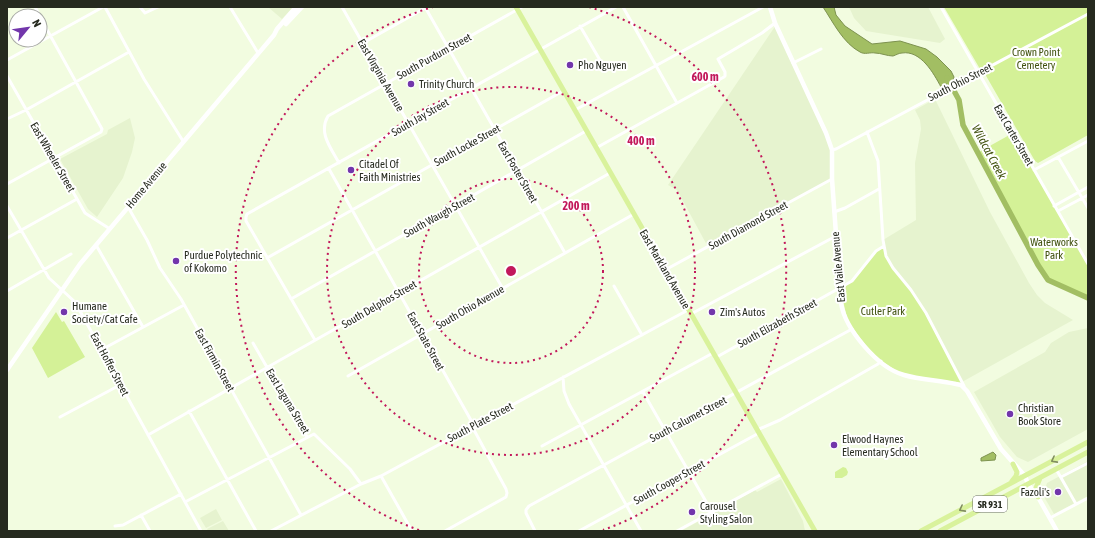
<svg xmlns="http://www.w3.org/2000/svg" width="1095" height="538" viewBox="0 0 1095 538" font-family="'Asap Condensed',sans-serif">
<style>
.built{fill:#e6f3cf}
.green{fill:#d4f197}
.water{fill:#a2be63;stroke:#7d924f}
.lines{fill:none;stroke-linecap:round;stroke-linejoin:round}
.river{stroke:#a2be63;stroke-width:5.5}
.street{stroke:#fff;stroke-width:3}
.secondary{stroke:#fff;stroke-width:4.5}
.primary{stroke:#d9f29c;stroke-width:5}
.oneway{stroke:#808e5e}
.ring{fill:none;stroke:#c2185b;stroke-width:2;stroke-dasharray:2 4}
.poi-dot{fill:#7236ab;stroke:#fff;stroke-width:1.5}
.labels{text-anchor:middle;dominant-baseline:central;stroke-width:4;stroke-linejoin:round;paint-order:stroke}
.shield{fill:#fff;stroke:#676a62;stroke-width:1}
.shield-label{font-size:10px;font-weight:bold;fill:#262a1f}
.park-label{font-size:11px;fill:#40510e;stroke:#fff}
.street-label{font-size:11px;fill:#262a1f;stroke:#fff}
.poi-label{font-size:11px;fill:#262a1f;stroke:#fff;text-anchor:start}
.water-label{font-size:12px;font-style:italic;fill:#3f500c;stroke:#fff}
.centre{fill:#c2185b;stroke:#fff;stroke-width:2}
.ring-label{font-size:12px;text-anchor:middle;font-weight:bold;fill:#c2185b;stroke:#fff;stroke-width:4;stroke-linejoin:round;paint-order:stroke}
</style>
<rect width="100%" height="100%" fill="#f2fce0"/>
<path class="built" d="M268 7H293L282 19Z
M849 7H928L945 39 940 43 866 31 854 18Z
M776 25 831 146 832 179 708 247 677 190 668 185Z
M935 99 990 212 1029 283 1037 295 1045 303 1073 320 962 382 894 271 887 256 883 240 916 220 915 163 921 129 920 120 915 110Z
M130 118 135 138 132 152 123 178 97 217 88 209 60 159 107 134 108 130Z
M1088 328V429L1028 462 1017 457 1000 437 974 392 1045 352 1051 343 1069 332Z
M1088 461V496L1054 514 1043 495 1047 483Z
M781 479 803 521 805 531H681L755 490 757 492Z
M216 509 222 520 206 528 200 518Z
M223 521 229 531H208L207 529Z"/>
<path class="green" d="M944 7H1088V135L1038 163 1035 161 985 74 980 69Z
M1013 133 1088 264V298L1048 280 1038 265 977 153Z
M884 246 890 263 919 302 962 382 961 385 903 375 875 357 848 322 840 288 852 281 872 255Z
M56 312 62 322 64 321 85 357 48 378 32 348Z
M843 467 846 468 848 472 847 475 842 478H835V472Z"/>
<path class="water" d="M823 7H834L836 15 845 26 872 44 900 41 926 49 937 57 951 71 954 77 953 81 941 87C934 74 921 50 902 53 899 53 896 55 893 56 887 56 881 53 875 53 870 52 865 55 860 52 843 43 833 22 823 7Z
M993 452 996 455 995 460 981 461V458Z"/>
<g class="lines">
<path class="river" d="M947 78 959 100 963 125 1038 265 1048 280 1088 298"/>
<path class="street" d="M35 7 40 16
M105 7 144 79 183 141
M140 7 145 13 158 7
M230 7 258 53
M342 7 503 289
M425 7 565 253
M623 7 677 103
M941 7 1088 264
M580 26 604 67
M363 43 427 7
M7 60 103 7
M793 63 821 49
M7 76 85 213 110 229
M575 110 763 7
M7 119 26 110 129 52
M867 132 878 161 883 240 886 256 893 268 911 290 926 313 964 386
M596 148 724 77 725 76V72L718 59 762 33 775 23
M832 150 836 149 1088 14
M1058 157 1088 208
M339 163C331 148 318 133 328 116L522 7
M329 169 472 422 474 430 506 489 507 493 506 497 445 531
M1034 170 1088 141
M7 184 101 132 102 129 40 17
M7 206 49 278 75 302 201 531
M1054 206 1088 187
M128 207 147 240 160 268 181 299 301 515
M1058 211 1088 195
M834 212 845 208 879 189
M7 238 77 199
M96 245 143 327
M267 258 563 91
M665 270 832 179
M614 286 642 335
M7 291 71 254
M291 299 586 131
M691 314 836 236
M315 340 246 221V217L247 214 616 7
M253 343 307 437
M101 350 184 305
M715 358 852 281 876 251 884 246
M348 376 634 214
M563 377 564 391 569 404 641 531
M643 392 712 512
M189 411 256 531
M60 417 120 385
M757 430 780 420 878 364 881 361
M148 435 610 173
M542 446 713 353
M1056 469 1076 504
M381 476 412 531
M1061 477 1088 463
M185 502 314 434 350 469 361 484
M141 515 150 531
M1050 518 1088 498
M115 526 123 525 181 494
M271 531 361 484 381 476 688 310
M535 531 526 513V510L529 506 852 329
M579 531 759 433
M677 531 782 474"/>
<path class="secondary" d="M770 7 775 23 826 133 832 150V179L841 303C845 329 878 368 904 375 921 380 939 380 956 384L961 385 967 391 1001 449 1025 476 1028 484 1038 497 1057 531
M286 24 302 7
M7 370 80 264 274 35 277 29 296 7"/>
<path class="primary" d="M516 7 815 531
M1012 481 1016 476 1017 472 1013 464
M1038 497 1036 488 1040 478
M921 531 1088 442
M940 531 1088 452"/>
</g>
<defs><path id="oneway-chevron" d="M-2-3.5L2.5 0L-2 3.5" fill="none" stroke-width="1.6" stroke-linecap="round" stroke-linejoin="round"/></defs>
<g class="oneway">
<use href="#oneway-chevron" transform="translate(1054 460) rotate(152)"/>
<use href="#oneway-chevron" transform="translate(962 509) rotate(152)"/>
</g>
<g class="ring">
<circle cx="511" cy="271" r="92"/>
<circle cx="511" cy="271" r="184"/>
<path d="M419 530A275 275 0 0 1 433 7M589 7A275 275 0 0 1 603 530"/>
</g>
<g class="poi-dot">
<circle cx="570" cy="65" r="4"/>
<circle cx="411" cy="84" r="4"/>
<circle cx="351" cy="170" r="4"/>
<circle cx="176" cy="261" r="4"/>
<circle cx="64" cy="312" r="4"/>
<circle cx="712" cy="312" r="4"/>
<circle cx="1010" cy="414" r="4"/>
<circle cx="834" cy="445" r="4"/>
<circle cx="1058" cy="492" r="4"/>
<circle cx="692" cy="512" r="4"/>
</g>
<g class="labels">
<rect class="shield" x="973" y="496" width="34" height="16" rx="3"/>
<g class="shield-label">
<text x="990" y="504">SR 931</text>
</g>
<g class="park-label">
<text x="1036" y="52">Crown Point<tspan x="1036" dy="13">Cemetery</tspan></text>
<text x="1054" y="242">Waterworks<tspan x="1054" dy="13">Park</tspan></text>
<text x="883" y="311">Cutler Park</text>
</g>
<g class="street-label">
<text transform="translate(434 56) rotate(-29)">South Purdum Street</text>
<text transform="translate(381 75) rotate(60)">East Virginia Avenue</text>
<text transform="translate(960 82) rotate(-27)">South Ohio Street</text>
<text transform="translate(420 117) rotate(-30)">South Jay Street</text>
<text transform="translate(1014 135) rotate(60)">East Carter Street</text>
<text transform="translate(467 145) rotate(-29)">South Locke Street</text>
<text transform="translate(53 157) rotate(60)">East Wheeler Street</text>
<text transform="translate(518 172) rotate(60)">East Foster Street</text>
<text transform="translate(146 185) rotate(-50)">Home Avenue</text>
<text transform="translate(439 215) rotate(-29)">South Waugh Street</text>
<text transform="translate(748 225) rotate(-29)">South Diamond Street</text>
<text transform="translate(838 267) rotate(-95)">East Vaile Avenue</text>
<text transform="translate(665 269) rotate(60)">East Markland Avenue</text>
<text transform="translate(379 304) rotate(-30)">South Delphos Street</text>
<text transform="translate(470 307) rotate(-30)">South Ohio Avenue</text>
<text transform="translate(777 323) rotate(-29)">South Elizabeth Street</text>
<text transform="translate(426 341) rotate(61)">East State Street</text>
<text transform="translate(215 360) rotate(61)">East Firmin Street</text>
<text transform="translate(110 364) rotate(62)">East Hoffer Street</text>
<text transform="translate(288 401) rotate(59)">East Laguna Street</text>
<text transform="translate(688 419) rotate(-28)">South Calumet Street</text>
<text transform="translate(480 422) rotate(-28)">South Plate Street</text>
<text transform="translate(669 482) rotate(-29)">South Cooper Street</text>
</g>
<g class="poi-label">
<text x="578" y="65">Pho Nguyen</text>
<text x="419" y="84">Trinity Church</text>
<text x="359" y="164">Citadel Of<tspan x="359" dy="13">Faith Ministries</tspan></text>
<text x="184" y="255">Purdue Polytechnic<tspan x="184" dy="13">of Kokomo</tspan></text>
<text x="72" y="306">Humane<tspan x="72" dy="13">Society/Cat Cafe</tspan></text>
<text x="720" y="312">Zim's Autos</text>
<text x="1018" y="408">Christian<tspan x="1018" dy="13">Book Store</tspan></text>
<text x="842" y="439">Elwood Haynes<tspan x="842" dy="13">Elementary School</tspan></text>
<text x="1050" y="492" text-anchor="end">Fazoli's</text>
<text x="700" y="506">Carousel<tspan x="700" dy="13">Styling Salon</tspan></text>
</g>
<g class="water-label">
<text transform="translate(989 152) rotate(62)">Wildcat Creek</text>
</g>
</g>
<circle cx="511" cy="271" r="6" class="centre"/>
<g class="ring-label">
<text x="705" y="81">600 m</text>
<text x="641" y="145">400 m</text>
<text x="576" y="210">200 m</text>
</g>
<rect width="1095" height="538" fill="none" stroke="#262a1f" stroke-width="16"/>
<g transform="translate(28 28) rotate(61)"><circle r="19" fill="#ffffff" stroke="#a8aaa5"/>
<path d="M0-3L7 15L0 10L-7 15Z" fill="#7236ab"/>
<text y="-6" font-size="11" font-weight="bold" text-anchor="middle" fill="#262a1f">N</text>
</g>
</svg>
